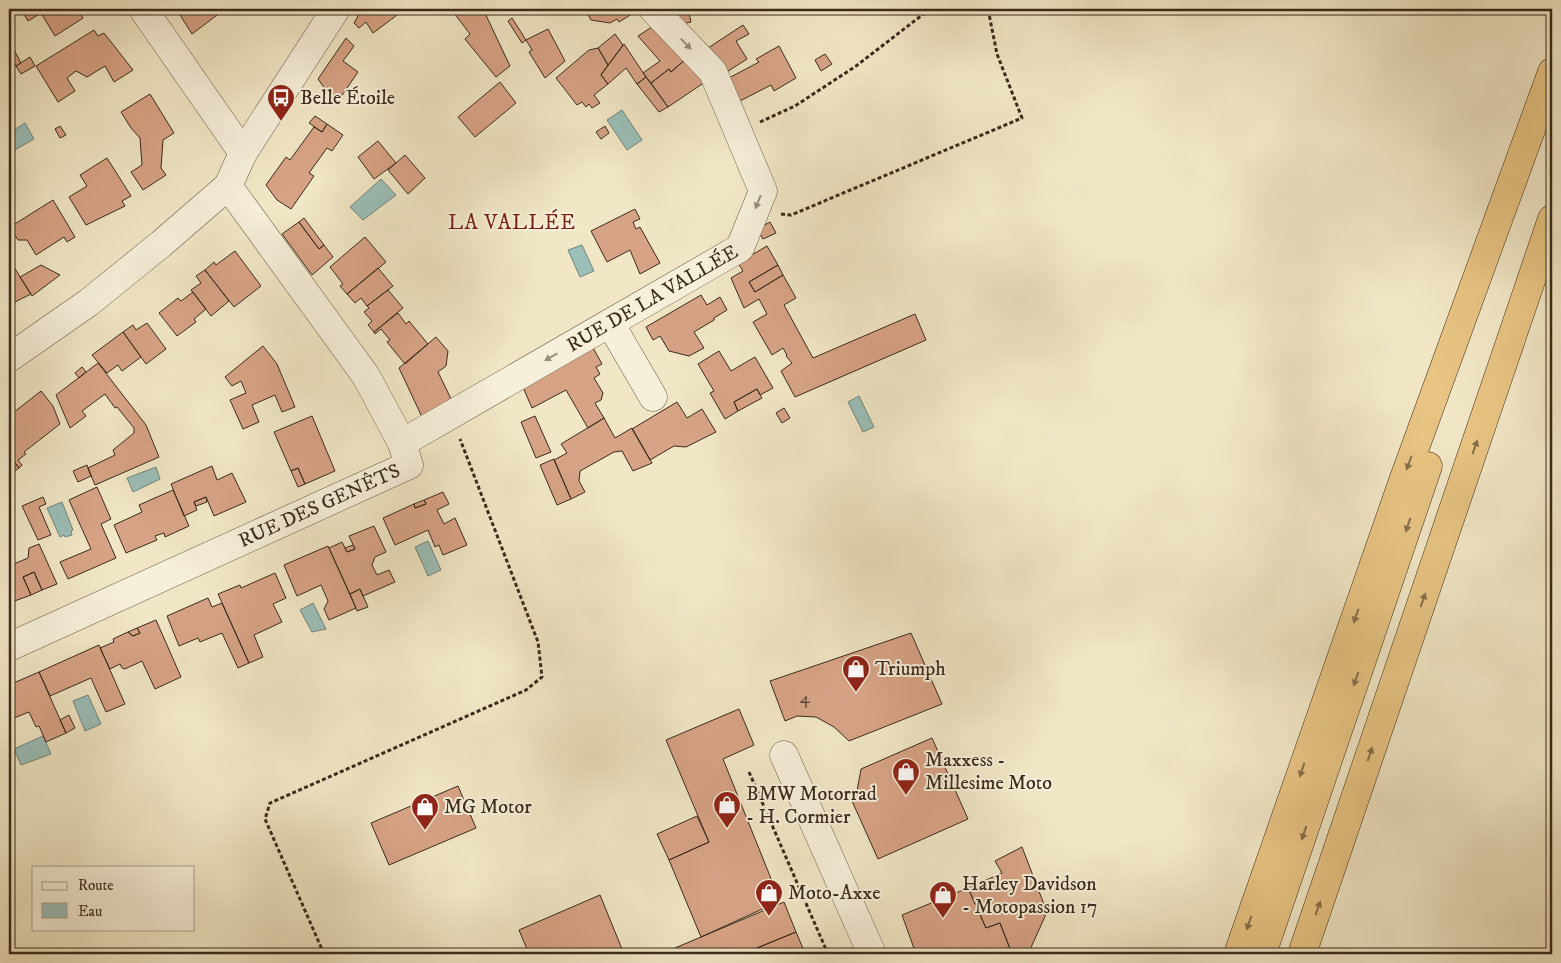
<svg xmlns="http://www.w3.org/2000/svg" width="1561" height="963" viewBox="0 0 1561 963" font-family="'IM FELL DW Pica',serif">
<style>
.water{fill:#9bbfb9;stroke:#74837a}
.building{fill:#d7a386;stroke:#3a2a1b}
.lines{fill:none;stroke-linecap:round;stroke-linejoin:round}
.minor-casing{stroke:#685946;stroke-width:29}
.highway-casing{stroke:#3a2a1b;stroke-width:29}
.path{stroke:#3a2a1b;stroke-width:3;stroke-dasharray:4 2.5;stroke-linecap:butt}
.minor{stroke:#f6efda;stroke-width:28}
.highway{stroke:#e8c483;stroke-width:28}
.oneway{fill:#988c7a}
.oneway2{fill:#886f4a}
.labels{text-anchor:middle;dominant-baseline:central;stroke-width:4;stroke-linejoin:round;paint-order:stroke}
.number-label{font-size:18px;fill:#614836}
.poi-label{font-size:20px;fill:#3a2a1b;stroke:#f6efda;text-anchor:start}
.street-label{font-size:20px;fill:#3a2a1b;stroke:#f6efda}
.neighbourhood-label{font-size:21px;letter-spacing:1px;fill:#7a1f14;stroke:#f6efda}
</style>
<rect width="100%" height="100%" fill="#f1e7c6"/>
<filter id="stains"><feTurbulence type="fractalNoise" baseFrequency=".004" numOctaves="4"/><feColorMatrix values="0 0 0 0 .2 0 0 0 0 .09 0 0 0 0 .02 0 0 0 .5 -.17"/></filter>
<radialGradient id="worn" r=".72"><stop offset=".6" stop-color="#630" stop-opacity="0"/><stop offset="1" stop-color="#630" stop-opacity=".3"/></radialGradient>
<path class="water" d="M622 110 642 140 627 150 607 120Z
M25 123 34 139 13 151 9 146V133Z
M381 179 396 195 363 220 350 207Z
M582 245 594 271 580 277 568 250Z
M859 396 874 427 863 432 848 402Z
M156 467 160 479 133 492 127 478Z
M62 502 73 530 71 531 72 535 65 537 64 535 60 537 47 508Z
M428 541 441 570 428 576 415 547Z
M313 603 326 629 312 632 300 610Z
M88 695 101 724 85 731 73 701Z
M43 736 51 754 21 765 14 749Z"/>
<path class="building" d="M21 9H77L83 18 55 36 41 13 28 21Z
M179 9H225L192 34 177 10Z
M362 9H405L373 33 366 22 359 28 354 23Z
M451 9H483L510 66 496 77 465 39 470 34Z
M585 9H640L619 22 617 19 610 23 591 20Z
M688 9 691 22 677 25 671 19Z
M512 18 526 40 522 43 508 21Z
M655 25 688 57 671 72 669 69 651 83 643 73 660 61 638 36Z
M743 25 749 34 736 41 747 59 722 75 702 52Z
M548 29 565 61 545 78 529 52 532 50 526 40Z
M94 30 98 36 104 33 133 70 114 82 105 66 87 77 76 71 67 78 75 91 58 102 36 66Z
M615 34 623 45 608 65 598 48Z
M346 38 354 46 343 61 358 72 336 104 318 79Z
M624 44 646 77 637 84 626 68 608 84 601 75Z
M12 46 21 63 16 66 9 54V48Z
M779 46 796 78 774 91 771 85 738 102 725 80 759 62 756 59Z
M598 48 608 65 601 75 608 84 594 95 600 103 592 108 589 104 586 107 582 102 577 105 556 78 589 50Z
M825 54 832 64 821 71 815 60Z
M30 57 35 66 21 74 16 66Z
M688 57 708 80 668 107 651 83 669 69 671 72Z
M646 77 668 107 659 112 637 84Z
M500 82 516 103 475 137 458 117Z
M150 94 174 133 163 140 161 168 166 175 143 190 131 172 142 165 140 138 131 128 121 112Z
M315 116 327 124 322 132 309 123Z
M327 124 343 135 332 151 327 148 309 173 314 176 291 209 277 200 266 185 286 157 290 160 314 127 322 132Z
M60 126 66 135 60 138 55 129Z
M605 126 609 133 601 139 596 132Z
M378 141 396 163 374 179 358 157Z
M405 155 425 178 408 194 388 170Z
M107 158 131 196 122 201 125 206 86 225 69 197 87 186 80 175Z
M53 200 75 237 67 242 64 237 36 255 27 240H18L10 227Z
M635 209 640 219 633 222 636 229 640 227 660 263 640 274 630 250 607 262 591 231Z
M304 218 324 245 319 249 299 222Z
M299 222 319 249 324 245 333 257 312 275 282 234Z
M770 222 776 233 763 239 757 229Z
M365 237 386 262 347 294 340 286 343 284 330 267Z
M767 246 778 265 749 282 755 292 783 275 796 298 784 305 813 358 915 314 926 340 795 397 781 371 792 363 786 356 787 355 783 348 772 355 753 322 767 314 759 299 744 308 731 278 743 271 738 263Z
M235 251 261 286 234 307 205 270 214 262 216 265Z
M12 264 31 294 9 305V267Z
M41 265 60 275 32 296 20 277Z
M778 265 783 275 755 292 749 282Z
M378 268 393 286 367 306 361 298 355 303 347 294Z
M205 270 229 301 211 316 191 290 201 283 196 276Z
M388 290 403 308 374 332 368 325 372 321 364 312 369 308 367 306Z
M193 292 206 309 194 319 196 322 177 336 159 313 178 298 181 301Z
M701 295 707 305 720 297 727 310 714 318V320L694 332 704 348 689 356 669 351 660 336 653 340 646 327Z
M398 313 406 324 409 321 428 344 405 364 387 342 390 340 381 329 375 334 374 332Z
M147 323 166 349 146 364 123 332 133 325 136 330Z
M123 332 141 357 122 371 118 365 107 373 92 355Z
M436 337 448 351 446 366 438 372 453 403 422 417 399 368Z
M263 346 277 364 295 407 282 412 275 395 252 405 259 422 243 429 230 400 246 393 241 381 232 386 225 377Z
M592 346 602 364 596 367 600 374 594 378 603 393 601 400 595 403 604 418 588 428 566 390 532 408 522 385Z
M719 351 731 371 755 357 773 388 760 395 757 389 734 402 738 411 725 419 710 393 714 391 698 364Z
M98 363 146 425 159 457 95 485 88 468 115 455 113 450 134 433V428L117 407 115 408 105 394 82 411 86 416 70 428 56 395Z
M82 367 86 372 79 378 75 373Z
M757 389 762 398 738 411 734 402Z
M41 391 53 406 60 424 24 452 26 454 18 460 22 465 19 468 9 455V416Z
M677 402 687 418 702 409 716 432 686 447 674 446 650 460 632 429Z
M784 408 790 418 782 423 776 413Z
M312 416 335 471 305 484 298 468 291 471 274 432Z
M535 416 551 452 536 458 521 422Z
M604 418 615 438 632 428 652 463 633 471 622 451 614 452 580 471 579 481 585 492 571 499 554 460 567 453 561 444Z
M9 455 19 468 9 475Z
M554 459 571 499 557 505 540 465Z
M87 465 91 476 78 482 73 471Z
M212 466 217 480 232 473 246 502 214 516 206 497 194 502 197 510 184 516 171 484Z
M298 468 305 484 298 487 291 471Z
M97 487 111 519 101 524 116 558 68 579 60 562 91 549 69 500Z
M173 490 189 526 165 537 164 533 155 536 157 540 126 553 114 525 142 512 139 505Z
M443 492 449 504 437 510 444 524 455 518 467 545 443 555 439 545 435 547 428 530 395 545 383 518 414 504 415 508 426 504 424 500Z
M43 497 46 504 39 507 51 535 38 540 22 506Z
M206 497 207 502 196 506 194 502Z
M424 500 426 504 415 508 414 504Z
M374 526 386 552 375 557 372 565 377 575 389 570 395 582 363 596 360 589 350 594 329 548 342 542 347 552 355 549 349 536Z
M39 544 57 584 42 590 34 572 23 577 31 595 9 603V566L28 558 29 548Z
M353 545 355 549 347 552 345 548Z
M328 546 356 608 329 620 324 609 328 601 321 585 297 596 284 565Z
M34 572 42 590 31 595 23 577Z
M275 573 286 598 273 604 282 622 254 635 263 657 249 663 218 594 240 585 241 588Z
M360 589 368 607 357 611 350 594Z
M208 598 212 607 222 603 249 663 238 668 222 633 200 642 198 638 179 646 167 616Z
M156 620 181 677 155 689 142 661 125 669 122 668 120 664 110 669 100 648 114 642 113 639 128 632 133 636 140 633 137 628Z
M137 628 140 633 133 636 128 632Z
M911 633 942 704 849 741 834 727 816 717 797 716 785 721 770 681Z
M99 645 125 704 106 712 91 678 50 696 39 672Z
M39 672 66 733 46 742 39 726 36 727 29 712 9 720V685Z
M739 709 754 745 723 759 780 901 701 937 669 860 709 842 666 740Z
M69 715 75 728 66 733 60 720Z
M932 738 968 819 878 859 852 801 857 791 861 769Z
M458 786 476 828 389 865 371 823Z
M697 816 709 842 669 860 657 834Z
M1022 847 1047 912 1028 954H1012L1000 923 986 928 968 888 1002 873 995 861Z
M968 888 986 928 1000 923 1012 954H916L902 915Z
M600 895 624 954H529L519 930Z
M784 902 796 932 742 954H678L675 948Z
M796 932 805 953 816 949 818 954H743Z"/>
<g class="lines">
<defs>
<g id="minor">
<path d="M143 9 243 153"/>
<path d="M610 323 653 397"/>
<path d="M9 358 88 303 161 244 228 186 243 153 336 9"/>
<path id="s1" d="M402 443 740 248 763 191 713 72 653 9"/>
<path id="s2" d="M9 647 409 465 402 443 366 376 228 186"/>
<path d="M784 755 872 954"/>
</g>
<path id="highway" d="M1238 954 1404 478 1552 72
M1262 954 1428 466
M1302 954 1552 219"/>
</defs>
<use href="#minor" class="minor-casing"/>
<use href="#highway" class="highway-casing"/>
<path class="path" d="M760 122 795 106 856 66 930 9
M781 214 791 215 1022 118 997 54 988 9
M749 772 828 954
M324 954 265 819 270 803 526 690 542 677 538 642 460 439"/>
<use href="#minor" class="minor"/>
<use href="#highway" class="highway"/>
</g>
<defs><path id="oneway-solid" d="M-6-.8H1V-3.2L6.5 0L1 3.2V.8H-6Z" transform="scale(1.25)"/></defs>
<g class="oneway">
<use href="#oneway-solid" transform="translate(686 44) rotate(46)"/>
<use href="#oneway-solid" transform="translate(758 202) rotate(112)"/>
<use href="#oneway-solid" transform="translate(551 357) rotate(150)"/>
</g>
<g class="oneway2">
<use href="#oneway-solid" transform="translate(1475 447) rotate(-71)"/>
<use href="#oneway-solid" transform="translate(1409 463) rotate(110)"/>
<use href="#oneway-solid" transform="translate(1408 525) rotate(109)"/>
<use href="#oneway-solid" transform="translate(1423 600) rotate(-71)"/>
<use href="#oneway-solid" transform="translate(1356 616) rotate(109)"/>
<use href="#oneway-solid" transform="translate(1356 679) rotate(109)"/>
<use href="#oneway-solid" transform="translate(1370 754) rotate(-71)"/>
<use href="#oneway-solid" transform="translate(1302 770) rotate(109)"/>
<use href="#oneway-solid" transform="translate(1304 833) rotate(109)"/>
<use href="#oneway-solid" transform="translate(1318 908) rotate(-71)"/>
<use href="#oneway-solid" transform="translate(1249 923) rotate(109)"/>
</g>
<defs>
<symbol id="bus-pin" viewBox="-11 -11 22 30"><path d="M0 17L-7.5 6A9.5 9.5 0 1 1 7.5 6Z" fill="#8f2418" stroke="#f6efda"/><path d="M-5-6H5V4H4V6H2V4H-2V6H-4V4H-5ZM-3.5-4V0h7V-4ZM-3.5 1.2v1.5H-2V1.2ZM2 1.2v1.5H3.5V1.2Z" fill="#fff"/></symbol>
<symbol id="shop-pin" viewBox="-11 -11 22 30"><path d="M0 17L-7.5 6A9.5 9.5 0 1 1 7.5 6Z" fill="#8f2418" stroke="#f6efda"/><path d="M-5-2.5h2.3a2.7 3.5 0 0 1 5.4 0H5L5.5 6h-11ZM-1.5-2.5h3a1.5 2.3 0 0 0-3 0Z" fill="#fff"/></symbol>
</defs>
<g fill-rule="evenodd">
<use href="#bus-pin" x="265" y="82" width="32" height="43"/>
<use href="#shop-pin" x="840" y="653" width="32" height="43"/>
<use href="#shop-pin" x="890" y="756" width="32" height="43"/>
<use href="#shop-pin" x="711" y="789" width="32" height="43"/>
<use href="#shop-pin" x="409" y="791" width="32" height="43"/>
<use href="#shop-pin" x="753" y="877" width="32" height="43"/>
<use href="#shop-pin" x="927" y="879" width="32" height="43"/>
</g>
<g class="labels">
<g class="number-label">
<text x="805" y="698">4</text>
</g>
<g class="poi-label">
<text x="300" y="98">Belle Étoile</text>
<text x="875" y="669">Triumph</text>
<text x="925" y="760">Maxxess -<tspan x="925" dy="23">Millesime Moto</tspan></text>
<text x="746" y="794">BMW Motorrad<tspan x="746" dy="23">- H. Cormier</tspan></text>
<text x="444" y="807">MG Motor</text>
<text x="962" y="884">Harley Davidson<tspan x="962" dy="23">- Motopassion 17</tspan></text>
<text x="788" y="893">Moto-Axxe</text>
</g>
<g class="street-label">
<text stroke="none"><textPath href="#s1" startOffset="289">RUE DE LA VALLÉE</textPath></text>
<text stroke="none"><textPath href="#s2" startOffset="341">RUE DES GENÊTS</textPath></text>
</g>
<g class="neighbourhood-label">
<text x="512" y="223">LA VALLÉE</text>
</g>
</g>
<rect width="1561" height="963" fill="none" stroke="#f1e7c6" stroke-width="30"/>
<rect x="10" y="10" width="1541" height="943" fill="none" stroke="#3a2a1b" stroke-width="2.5"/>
<rect x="15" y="15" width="1531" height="933" fill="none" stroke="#3a2a1b"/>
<rect x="32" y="866" width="162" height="65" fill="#f6efda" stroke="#aba08e"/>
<rect x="42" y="882" width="25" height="8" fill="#f6efda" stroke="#aba08e"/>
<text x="78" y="890" font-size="15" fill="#3a2a1b">Route</text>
<rect x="42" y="903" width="25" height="15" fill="#9bbfb9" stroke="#aba08e"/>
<text x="78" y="916" font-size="15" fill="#3a2a1b">Eau</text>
<rect width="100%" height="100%" filter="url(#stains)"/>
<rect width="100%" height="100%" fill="url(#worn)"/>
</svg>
